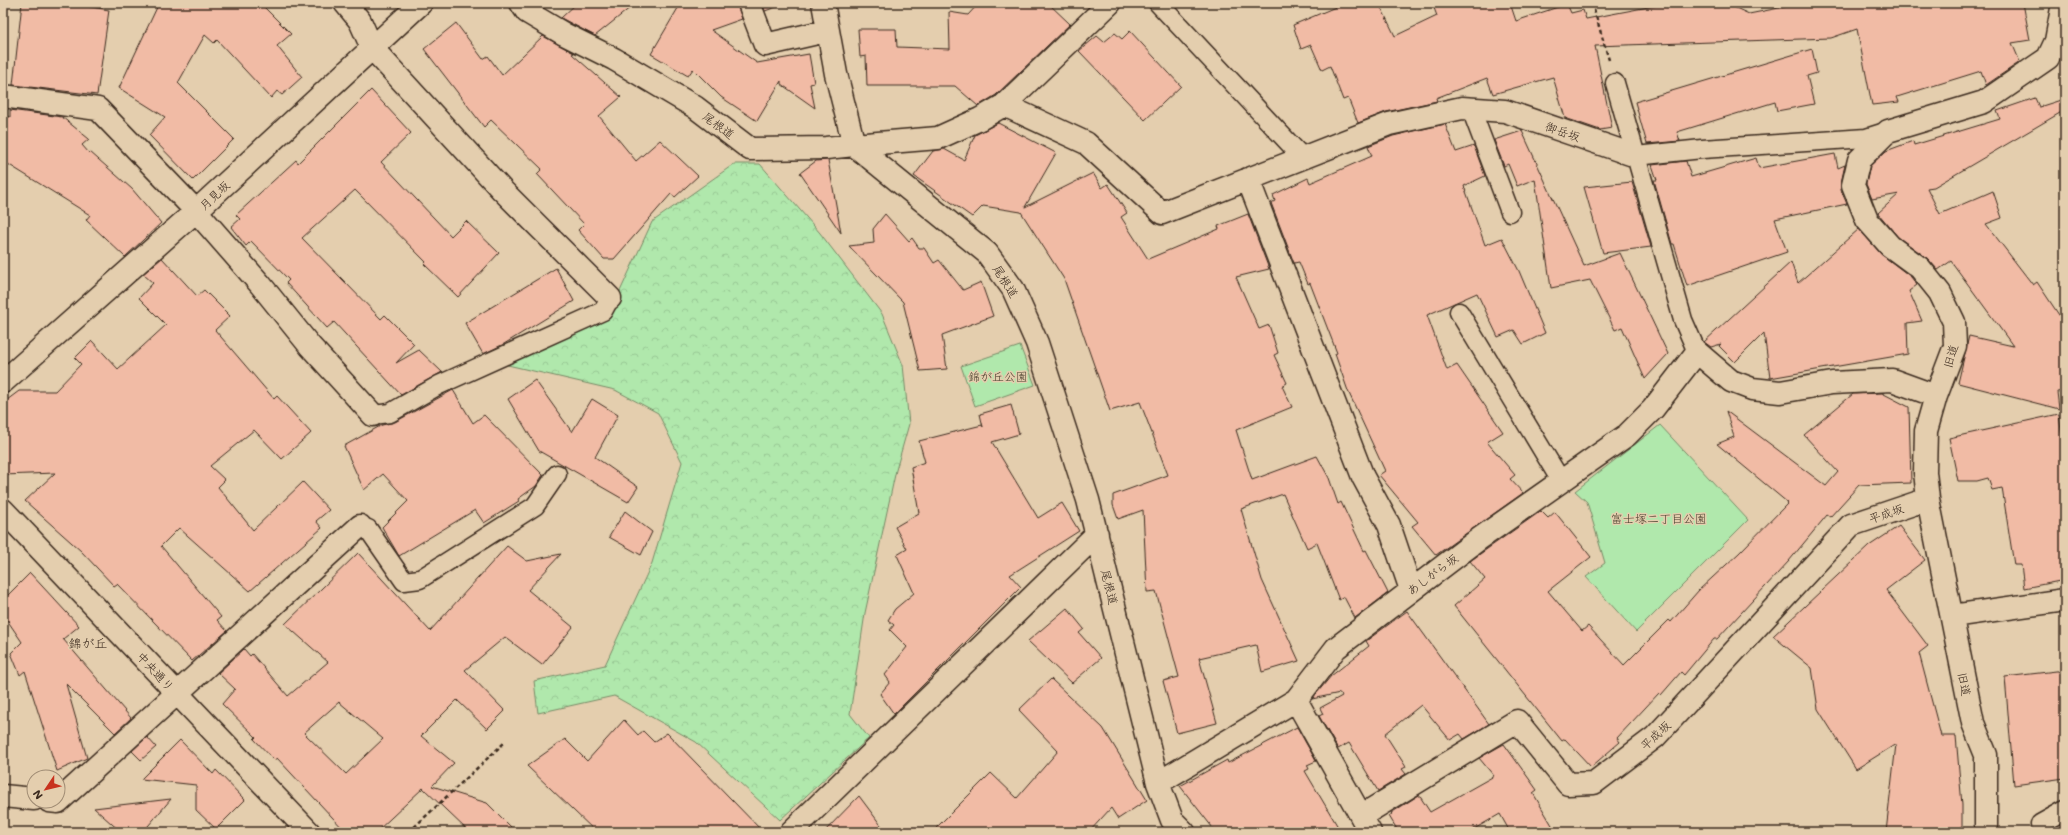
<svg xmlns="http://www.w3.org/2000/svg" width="2068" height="835" viewBox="0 0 2068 835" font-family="Mali,'Klee One',sans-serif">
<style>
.forest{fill:url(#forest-crowns);stroke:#768965}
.park{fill:#b0e8ac;stroke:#768965}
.building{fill:#f1bba5;stroke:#3b2a1e;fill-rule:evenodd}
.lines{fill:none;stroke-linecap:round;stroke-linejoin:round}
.lane-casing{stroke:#3b2a1e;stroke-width:21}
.street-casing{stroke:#3b2a1e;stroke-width:25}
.path{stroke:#3b2a1e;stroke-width:2.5;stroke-dasharray:4 3;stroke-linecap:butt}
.lane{stroke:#e4ceae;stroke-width:18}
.street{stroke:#e4ceae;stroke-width:22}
.labels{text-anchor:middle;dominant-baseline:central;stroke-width:3;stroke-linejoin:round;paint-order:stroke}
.street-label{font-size:12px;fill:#3b2a1e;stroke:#e4ceae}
.park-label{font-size:12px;fill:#473d2c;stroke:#e4ceae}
.neighbourhood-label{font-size:13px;fill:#3b2a1e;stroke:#e4ceae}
</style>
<defs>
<pattern id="forest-crowns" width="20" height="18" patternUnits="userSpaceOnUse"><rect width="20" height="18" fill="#b0e8ac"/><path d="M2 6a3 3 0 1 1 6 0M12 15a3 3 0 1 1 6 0" fill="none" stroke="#98c794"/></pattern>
</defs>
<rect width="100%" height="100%" fill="#e4ceae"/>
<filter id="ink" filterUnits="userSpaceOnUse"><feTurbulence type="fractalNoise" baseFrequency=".025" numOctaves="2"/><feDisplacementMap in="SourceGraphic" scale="8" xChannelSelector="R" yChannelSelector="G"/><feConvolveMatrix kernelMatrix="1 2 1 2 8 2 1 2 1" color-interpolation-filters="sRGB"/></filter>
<g filter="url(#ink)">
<path class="forest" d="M734 164H760L820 233 882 314 903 365 909 424 896 470 865 613 850 714 869 738 780 820 696 742 614 696 538 713 534 681 605 665 652 563 682 462 658 413 615 390 499 363 610 313 652 222Z"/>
<path class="park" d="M1020 346 1035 385 975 406 961 366Z
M1660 425 1748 520 1636 632 1586 577 1605 563 1587 502 1575 491Z"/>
<path class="building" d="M22 3H68L109 10 97 95 13 85Z
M159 3H260L291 34 277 46 302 77 282 95 277 91 271 98 217 40 214 43 205 35 178 83 234 139 193 180 149 135 165 117 119 88Z
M577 3H636L595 36 561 18Z
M681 3H737L742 19 711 30 757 63 809 54 814 83 810 84 815 108 781 84V81L757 121 721 97 693 69 688 76 651 54Z
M762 3H775L776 7 765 11Z
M979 3H1048L1070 24 996 95 978 106 955 86H867L866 56 860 57 858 29H896L897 47 950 49 949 12 968 15Z
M1345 3H1379L1395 36 1437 16 1434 8 1449 3H1510L1516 21 1567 4 1571 13 1583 10 1586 19 1669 3H1725L1749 14 1804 3H2023L2030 40 2012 43 2020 62 1986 85 1981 71 1897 97 1899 102 1872 105 1857 29 1831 38 1595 46 1612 128 1600 130 1565 118 1553 77 1493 94 1487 78 1436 98 1437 101 1386 112 1358 123 1348 98 1343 100 1330 66 1322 70 1311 45 1301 49 1293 25Z
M456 23 483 59 488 56 502 75 543 36 574 53 572 54 621 97 599 116 636 161 660 140 698 176 675 197 671 194 614 259H604L578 230 584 224 537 174 542 169 491 120 484 127 424 49Z
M1130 31 1181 86 1145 120 1079 51 1097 36 1104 42 1115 33 1122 39Z
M1812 49 1817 73 1807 76 1814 104 1777 111 1775 102 1677 132 1680 141 1647 144 1635 102Z
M371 90 411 133 381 162 451 236 466 221 499 253 458 297 424 264 426 262 355 190 302 238 381 319 385 315 414 344 396 363 419 350 442 372 401 395 334 322 327 328 286 283 289 280 251 241 246 246 231 227 240 219 236 215 296 160 298 163Z
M2035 98 2039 107 2064 99 2065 110 1934 187 1927 188 1940 214 1993 191 2002 218 1986 224 2033 285 2037 282 2061 318 2065 351V391L2057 392 2059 409 1958 383 1969 336 2013 346 1951 261 1938 270 1927 258 1898 237 1878 213 1899 194 1872 199 1866 184 1870 166 1886 151 1913 141 1914 145 2000 119 1997 111Z
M10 110 62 117 89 139 82 145 89 153 90 152 132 189 161 223 125 257 86 220 90 215 3 161V116L10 117Z
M998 123 1056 153 1025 207 1093 173 1102 188 1108 184 1127 213 1121 217 1148 259 1219 229 1218 226 1248 214 1269 269 1236 277 1259 329 1269 325 1278 353 1274 355 1287 383 1282 386 1292 407 1236 430 1252 480 1317 456 1329 478 1338 504 1341 502 1364 551 1366 550 1388 593 1355 618 1344 597 1339 600 1317 543 1307 548 1283 494 1241 509 1262 580 1299 661 1262 672 1256 645 1199 658 1217 723 1177 733 1163 681 1179 677 1156 591 1147 592 1143 510 1118 519 1113 505V495L1168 475 1140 402 1110 411 1064 279 1021 212 983 206 972 217 914 176 933 151 944 149 964 160 975 135Z
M1445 124 1456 152 1474 146 1485 176 1464 186 1485 245 1502 238 1519 271 1545 333 1523 344 1514 330 1498 337 1477 293 1427 315 1447 370 1457 365 1503 432 1487 442 1515 475 1510 479 1523 493 1436 555 1412 526 1418 522 1379 475 1385 471 1348 391 1335 354 1337 353 1310 283 1308 284 1299 262 1294 263 1271 203 1275 201 1273 195 1308 178 1310 183 1372 156 1368 146 1393 136Z
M1522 131 1584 266 1620 253 1668 354 1645 379 1622 327 1615 330 1590 280 1551 288 1535 179 1517 186 1508 164 1504 166 1494 140Z
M1835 154 1838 168 1845 165 1841 183V190L1847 204 1775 219 1787 252 1687 286 1674 244H1672L1654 180H1657L1652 165 1686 161 1691 177 1756 158 1759 168Z
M828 160 841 233 800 173 816 161Z
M1632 182 1651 247 1603 253 1584 187Z
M885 214 909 241 912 238 919 248H924L934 263 939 260 963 290 981 282 993 316 942 335 947 369 920 371 903 302 849 246 874 243 873 229Z
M1859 229 1881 254 1911 277 1917 285 1909 291 1922 321 1907 323 1908 354 1770 378 1764 333 1735 362 1719 346 1721 344 1711 347 1704 342 1791 262 1798 283Z
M162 258 197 296 204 290 230 316 215 330 274 399 277 396 311 433 282 459 254 430 210 466 225 480 218 487 253 530 303 482 329 510 316 521 322 528 250 591 179 528 161 546 221 617 217 620 227 631 192 661 117 584 114 586 81 551 25 501 55 473 3 475V403L19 391H55L81 364 75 358 92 341 118 369 166 325 139 298 153 283 143 274Z
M556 268 574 301 504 344 483 354 465 323Z
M535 380 572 432 592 399 618 415 595 457 638 487 628 502 539 451 508 399Z
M453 390 473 423 484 415 543 475 536 486 518 499 519 501 484 523 475 510 399 556 382 527 408 501 383 474 364 490 344 446 382 425 395 422Z
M1882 393 1909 407 1911 483 1859 485 1830 517 1827 515 1789 561 1717 639H1714L1684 675 1681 672 1661 695 1659 693 1617 738 1620 742 1591 767 1565 739 1562 741 1454 606 1485 579 1470 561 1541 511 1548 518 1555 512 1591 557 1548 591 1582 631 1588 626 1624 665 1669 620 1671 622 1699 590 1739 553 1788 503 1717 444 1734 437 1726 411 1826 486 1838 472 1804 435 1853 394Z
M1011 405 1019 434 992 442 1038 518 1062 503 1079 531 1010 575 1021 587 894 714 880 694 890 682 885 675 907 647 890 630 894 625 888 620 895 609 914 593 897 555 907 549 895 527 919 513 911 467 925 462 919 441 982 425 983 427 980 414Z
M2059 414 2065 463V580L2024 588 2021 565H2014L2002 488 1992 490 1988 478 1977 481H1958L1949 438Z
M625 511 652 532 641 555 609 537Z
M1899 526 1925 560 1886 590 1928 646 1919 653 1941 736H1956L1962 805V832H1886L1896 744 1856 769 1818 709 1812 668 1773 636 1869 546Z
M507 546 527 561 561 554 528 590 573 627 542 665 505 637 465 670 505 711 487 729 457 700 421 736 454 763 432 786 487 803 516 832H469L423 788 376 832H346L277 758 274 760 254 739 256 737 222 704 235 689 218 673 244 649 250 656 252 654 288 696 328 662 285 624 358 553 430 631ZM339 702 383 739 346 774 304 733Z
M30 573 79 626 63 639 131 718 115 733 66 684 87 758 57 771 25 671 20 675 11 653 22 642 3 614V600Z
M1067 608 1084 629 1079 633 1101 658 1072 683 1028 641Z
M1407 611 1489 724 1464 739 1460 734 1450 740 1421 705 1385 734 1406 767 1402 769 1406 774 1378 791 1349 743 1338 749 1319 716 1323 714 1320 708 1342 696 1340 693 1312 699 1331 676 1369 646 1366 641Z
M2065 670V778L2014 785 2005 677Z
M1051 679 1103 728 1147 800 1118 819 1111 808 1089 832H932L991 773 1017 798 1058 751 1019 710Z
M624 720 638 735 643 731 654 742 667 733 763 832H596L527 766 565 739 587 761Z
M1297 727 1316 761 1307 765 1309 769 1305 771 1341 832H1216L1180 786 1227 760 1228 763Z
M147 737 156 747 141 760 132 751Z
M180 740 213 774 216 770 245 800 216 829 196 810V785L141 779Z
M1504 744 1537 790 1533 793 1556 832H1510L1500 814 1469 832H1396L1398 831 1389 816 1392 814 1391 813 1419 795 1430 812 1494 776 1479 758Z
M859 796 886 832H824Z
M171 799 143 832H121L94 808Z"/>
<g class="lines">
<defs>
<path id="lane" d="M1158 3 1303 158
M1615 83 1683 320 1697 352
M1471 109 1510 212
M1636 156 1702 149 1866 138 1888 131
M1459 312 1561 481
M373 415 390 413 439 385 603 311 610 298
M360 526 368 529 404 581 420 579 535 506 557 474
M2040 824 2065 810"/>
<path id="street" d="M345 3 360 21 372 48 502 190 610 298
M521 3 527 12 564 34 614 59 695 107 750 149 826 148 854 145 987 253 1013 289 1037 343 1088 500 1158 783 1172 820 1184 832
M749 3 765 45 826 31
M823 3 836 74 854 145 938 138 980 119 1004 105 1110 3
M3 96 98 109 196 211 260 284 310 346 373 415
M1004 105 1086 143 1162 213 1389 124 1462 108 1505 111 1636 156
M1248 179 1363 477 1389 525 1411 590
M3 382 196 211 421 3
M3 510 309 832
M1952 616 2065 600
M1296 700 1370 832
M1158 783 1296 700 1336 648 1479 539 1627 435 1653 409 1697 352 1731 381 1752 389 1780 392 1832 383 1892 380 1936 396
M3 796 34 799
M49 801 58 802 360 526
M1361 816 1517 721 1568 784 1594 783 1655 737 1851 525 1928 499
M791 832 1097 534
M1986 832V755L1973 723 1928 499 1925 472 1926 431 1936 396 1955 346 1954 322 1940 293 1920 268 1890 246 1867 220 1853 185 1859 160 1888 131 1984 102 2048 58 2056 41 2063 3"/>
</defs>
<use href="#lane" class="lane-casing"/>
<use href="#street" class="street-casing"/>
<path class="path" d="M1592 3 1609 60
M409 832 506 741"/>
<use href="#lane" class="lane"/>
<use href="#street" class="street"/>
</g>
</g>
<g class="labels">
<g class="street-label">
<text transform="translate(719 125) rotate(37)">尾根道</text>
<text transform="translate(1563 131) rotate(19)">御岳坂</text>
<text transform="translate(214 195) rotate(-43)">月見坂</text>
<text transform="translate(1006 281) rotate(58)">尾根道</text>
<text transform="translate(1950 356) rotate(-74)">旧道</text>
<text transform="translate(1886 513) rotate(-19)">平成坂</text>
<text transform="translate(1432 574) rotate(-37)">あしがら坂</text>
<text transform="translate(1110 587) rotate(76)">尾根道</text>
<text transform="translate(156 671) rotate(47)">中央通り</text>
<text transform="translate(1965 684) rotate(79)">旧道</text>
<text transform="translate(1655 735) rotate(-43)">平成坂</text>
</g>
<g class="park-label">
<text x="998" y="376">錦が丘公園</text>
<text x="1659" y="518">富士塚二丁目公園</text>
</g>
<g class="neighbourhood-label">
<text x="88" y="642">錦が丘</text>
</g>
</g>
<rect width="2068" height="835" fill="none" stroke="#e4ceae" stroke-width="16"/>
<rect x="8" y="8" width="2052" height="819" fill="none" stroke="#3b2a1e" stroke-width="1.5" filter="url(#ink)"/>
<g transform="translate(46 789) rotate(235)"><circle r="19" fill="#e4ceae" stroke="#a08c74"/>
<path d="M0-3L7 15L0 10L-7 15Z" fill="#c8321e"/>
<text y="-6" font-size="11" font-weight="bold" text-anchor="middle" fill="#3b2a1e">N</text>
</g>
</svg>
